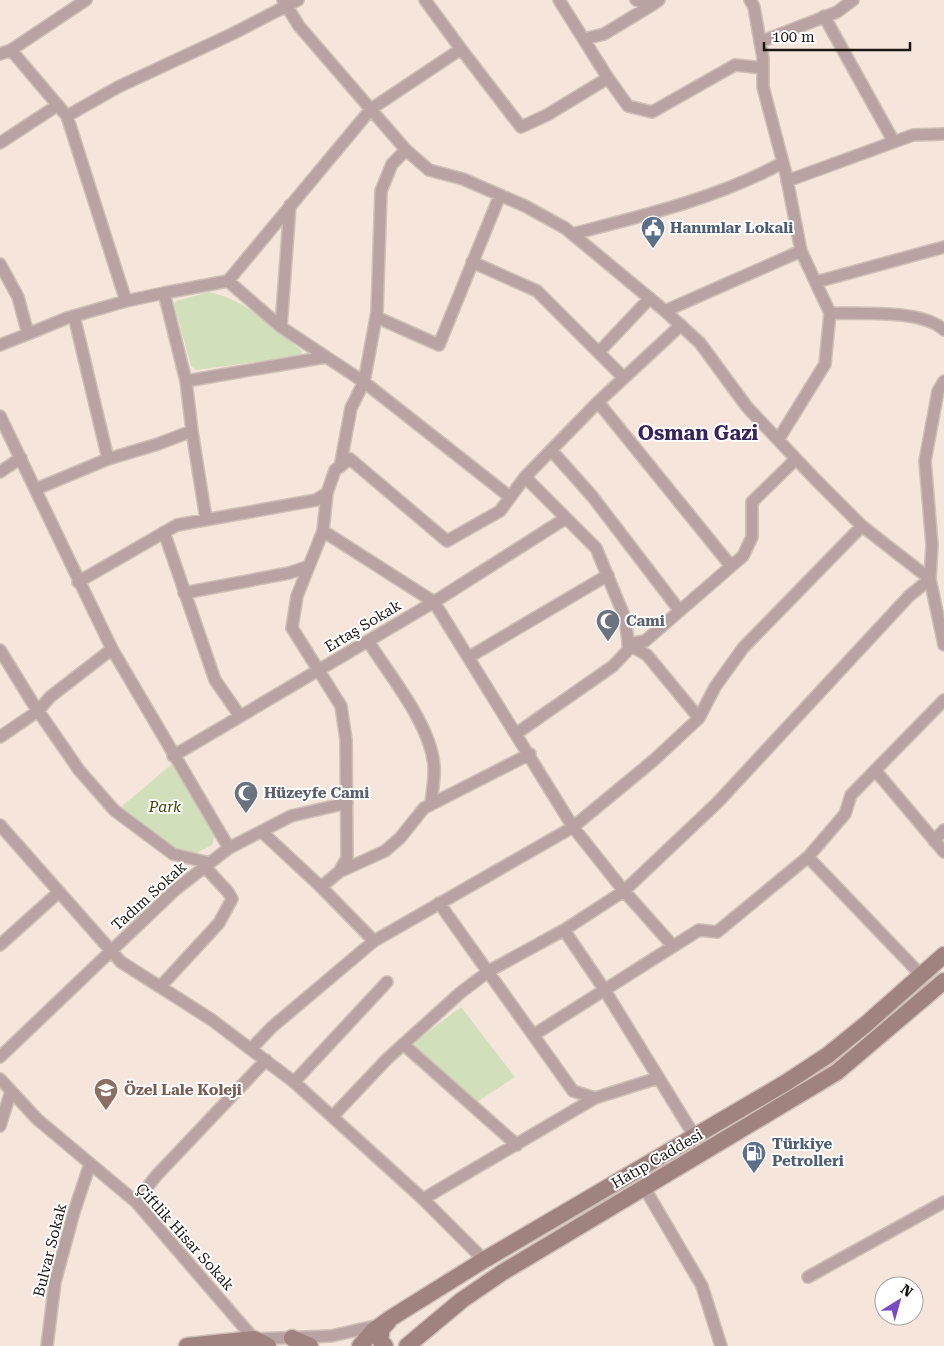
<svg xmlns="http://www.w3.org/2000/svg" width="944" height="1346" viewBox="0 0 944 1346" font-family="'Roboto Serif',serif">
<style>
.green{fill:#d2dfbb}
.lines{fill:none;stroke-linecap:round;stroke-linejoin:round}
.street-casing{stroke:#cfc0b7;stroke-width:14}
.secondary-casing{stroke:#cfc0b7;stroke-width:19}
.street{stroke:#b9a3a2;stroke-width:11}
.secondary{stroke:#a0827f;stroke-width:16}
.labels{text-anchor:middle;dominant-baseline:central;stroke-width:4;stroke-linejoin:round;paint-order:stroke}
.service-label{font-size:15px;font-weight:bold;fill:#4e5e75;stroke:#fff;text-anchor:start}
.worship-label{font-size:15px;font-weight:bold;fill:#5b616d;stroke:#fff;text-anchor:start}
.street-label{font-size:15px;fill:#1c1613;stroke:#fff}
.park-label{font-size:15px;font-style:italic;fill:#344505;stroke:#fff}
.education-label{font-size:15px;font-weight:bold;fill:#785e54;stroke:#fff;text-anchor:start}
.district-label{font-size:20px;font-weight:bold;fill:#38235d;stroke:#fff}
</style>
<rect width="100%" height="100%" fill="#f6e5db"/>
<path class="green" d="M208 292C246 299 272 327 302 351L301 356 196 370 191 366 174 304 177 301Z
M172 764 215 835 212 845 191 856 176 850 121 807Z
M461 1007 515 1077 477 1102 414 1048 416 1041Z"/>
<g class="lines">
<defs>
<path id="street" d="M283 0 299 26 406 150 429 170 463 179 525 206 565 228 665 311 700 343 747 407 815 479 862 526 930 579 944 645
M636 0 652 5 659 0
M824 16 894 142
M584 39 604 34 652 5
M760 42 837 12 853 0
M461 49 521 127 547 115 608 78 559 0
M11 50 86 0
M0 54 11 50 67 116 118 87 232 34 298 0
M608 78 628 106 652 112 735 65 763 68
M0 143 58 105
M787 181 913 135 944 134
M290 205 281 327 364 382 377 312 381 191 392 164 406 150
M572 234C642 216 718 198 782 163
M472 262 537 291 624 378
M0 264 18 297 28 334 67 318 126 301 67 116
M228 281 281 327
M816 282 944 247
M164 293 228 281 371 109 461 49 425 0
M665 311 801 251 786 174 763 87V58L754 7 750 0
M830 313C860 314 922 309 944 330
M376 317 439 345 500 195
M0 345 28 334
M599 352 650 298
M186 381 326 357
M598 402 731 566
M0 416 112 649 229 848
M192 431 206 519
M778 440 825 364 830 313 801 251
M551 450 592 496 680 611
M108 459 158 444 192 431 186 381 164 293 126 301
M340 467 351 408 364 382 510 497
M0 472 21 458
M36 489 108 459 74 316
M323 531 434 602 573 827 624 891 673 946
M164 532 215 680 240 716
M78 582 177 525 316 500 327 493
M184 593 289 573 309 566
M368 641C390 676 431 725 434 766 435 778 432 792 431 804
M628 644 645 641 743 556 752 537V502L796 459
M628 644 647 655 699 718
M0 650 32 702 79 770 114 810 173 854 210 863
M469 657 608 575
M517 733 613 666 629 649 625 618 596 548 525 477
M0 737 38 711 50 697 112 649
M173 756 434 602 566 518
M875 770 944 852
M0 825 121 962 212 1020 294 1082 423 1199 484 1260
M262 832 321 887 374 941
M934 841 944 830
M808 857 922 976
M339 872 385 851 400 838 424 808 530 754
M321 887 339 872 347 858 346 740 341 706 292 628 297 596 323 531 327 493 335 470 350 459 447 541 500 511 525 477 598 402 681 325
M439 903 573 1091 595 1098 658 1078
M564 930 604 989 695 1137
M0 945 59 892
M160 987 219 923 232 899 228 892 205 867
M535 1034 699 930 717 932 808 857 845 814 851 795 944 700
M403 1044 517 1145
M251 1049 272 1027 374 941 573 827 654 760 699 718 715 687 743 648 862 526
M0 1057 175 890 229 848 291 816 347 803
M0 1079 37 1119 136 1202 254 1339 331 1336 379 1325
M294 1082 387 982
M333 1116 387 1059 460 993 489 971 564 930 624 891 718 802 909 596 930 579 932 545 925 461 938 391 944 381
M0 1126 11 1091
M644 1187 702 1286 721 1346
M423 1199 595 1098
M136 1202 156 1176 266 1060
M808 1277 944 1202
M47 1346 55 1282 74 1212 90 1164"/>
<path id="secondary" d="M292 1338 310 1346
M187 1346 254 1339 268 1346
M360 1346 373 1331 391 1318 484 1260 787 1082 828 1055 865 1025 944 955
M385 1346 380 1340 382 1328 388 1322
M407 1346 462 1300 503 1272 837 1072 944 981"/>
</defs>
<use href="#street" class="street-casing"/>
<use href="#secondary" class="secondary-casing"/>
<use href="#street" class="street"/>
<use href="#secondary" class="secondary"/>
</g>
<defs>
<symbol id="civic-pin" viewBox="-11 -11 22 30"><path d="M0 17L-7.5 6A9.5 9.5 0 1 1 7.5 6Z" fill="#5c6f8a" stroke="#fff"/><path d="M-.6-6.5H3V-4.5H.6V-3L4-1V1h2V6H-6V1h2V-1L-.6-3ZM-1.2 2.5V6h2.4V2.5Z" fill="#fff"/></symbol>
<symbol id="mosque-pin" viewBox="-11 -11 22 30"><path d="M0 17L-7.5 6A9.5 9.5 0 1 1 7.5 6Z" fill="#6b7280" stroke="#fff"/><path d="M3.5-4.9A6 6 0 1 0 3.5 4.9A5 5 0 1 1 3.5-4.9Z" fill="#fff"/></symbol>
<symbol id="school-pin" viewBox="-11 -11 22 30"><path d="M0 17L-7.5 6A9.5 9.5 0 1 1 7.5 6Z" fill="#8d6e63" stroke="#fff"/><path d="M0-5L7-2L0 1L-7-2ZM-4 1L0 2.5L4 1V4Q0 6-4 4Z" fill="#fff"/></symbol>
<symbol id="fuel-pin" viewBox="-11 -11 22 30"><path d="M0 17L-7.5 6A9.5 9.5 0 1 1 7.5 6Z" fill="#5c6f8a" stroke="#fff"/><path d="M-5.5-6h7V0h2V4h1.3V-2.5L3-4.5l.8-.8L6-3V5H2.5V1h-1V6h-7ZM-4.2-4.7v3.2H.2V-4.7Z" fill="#fff"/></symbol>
</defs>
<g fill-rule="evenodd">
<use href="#civic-pin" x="639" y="214" width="28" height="38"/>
<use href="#mosque-pin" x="594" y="607" width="28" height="38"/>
<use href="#mosque-pin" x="232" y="779" width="28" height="38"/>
<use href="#school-pin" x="92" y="1076" width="28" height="38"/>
<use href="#fuel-pin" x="740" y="1139" width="28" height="38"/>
</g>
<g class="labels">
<g class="service-label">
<text x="670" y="228">Hanımlar Lokali</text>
<text x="772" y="1144">Türkiye<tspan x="772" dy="17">Petrolleri</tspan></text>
</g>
<g class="worship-label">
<text x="626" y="621">Cami</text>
<text x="264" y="793">Hüzeyfe Cami</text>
</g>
<g class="street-label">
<text transform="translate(363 626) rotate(-31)">Ertaş Sokak</text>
<text transform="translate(149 896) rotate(-42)">Tadım Sokak</text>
<text transform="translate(657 1159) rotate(-30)">Hatıp Caddesi</text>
<text transform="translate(185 1237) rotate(48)">Çiftlik Hisar Sokak</text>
<text transform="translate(50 1250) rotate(-76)">Bulvar Sokak</text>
</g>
<g class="park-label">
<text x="165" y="807">Park</text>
</g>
<g class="education-label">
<text x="124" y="1090">Özel Lale Koleji</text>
</g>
<g class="district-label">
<text x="698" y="433">Osman Gazi</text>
</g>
</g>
<g transform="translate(899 1301) rotate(37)"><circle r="24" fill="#ffffff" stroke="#a4a2a1"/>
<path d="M0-4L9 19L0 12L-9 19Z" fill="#784bc3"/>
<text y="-8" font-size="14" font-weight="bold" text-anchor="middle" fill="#1c1613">N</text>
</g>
<path d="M764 42v8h146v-8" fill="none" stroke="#1c1613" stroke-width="2.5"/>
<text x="772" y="42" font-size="15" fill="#1c1613" stroke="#ffffff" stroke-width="4" paint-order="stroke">100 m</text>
</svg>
